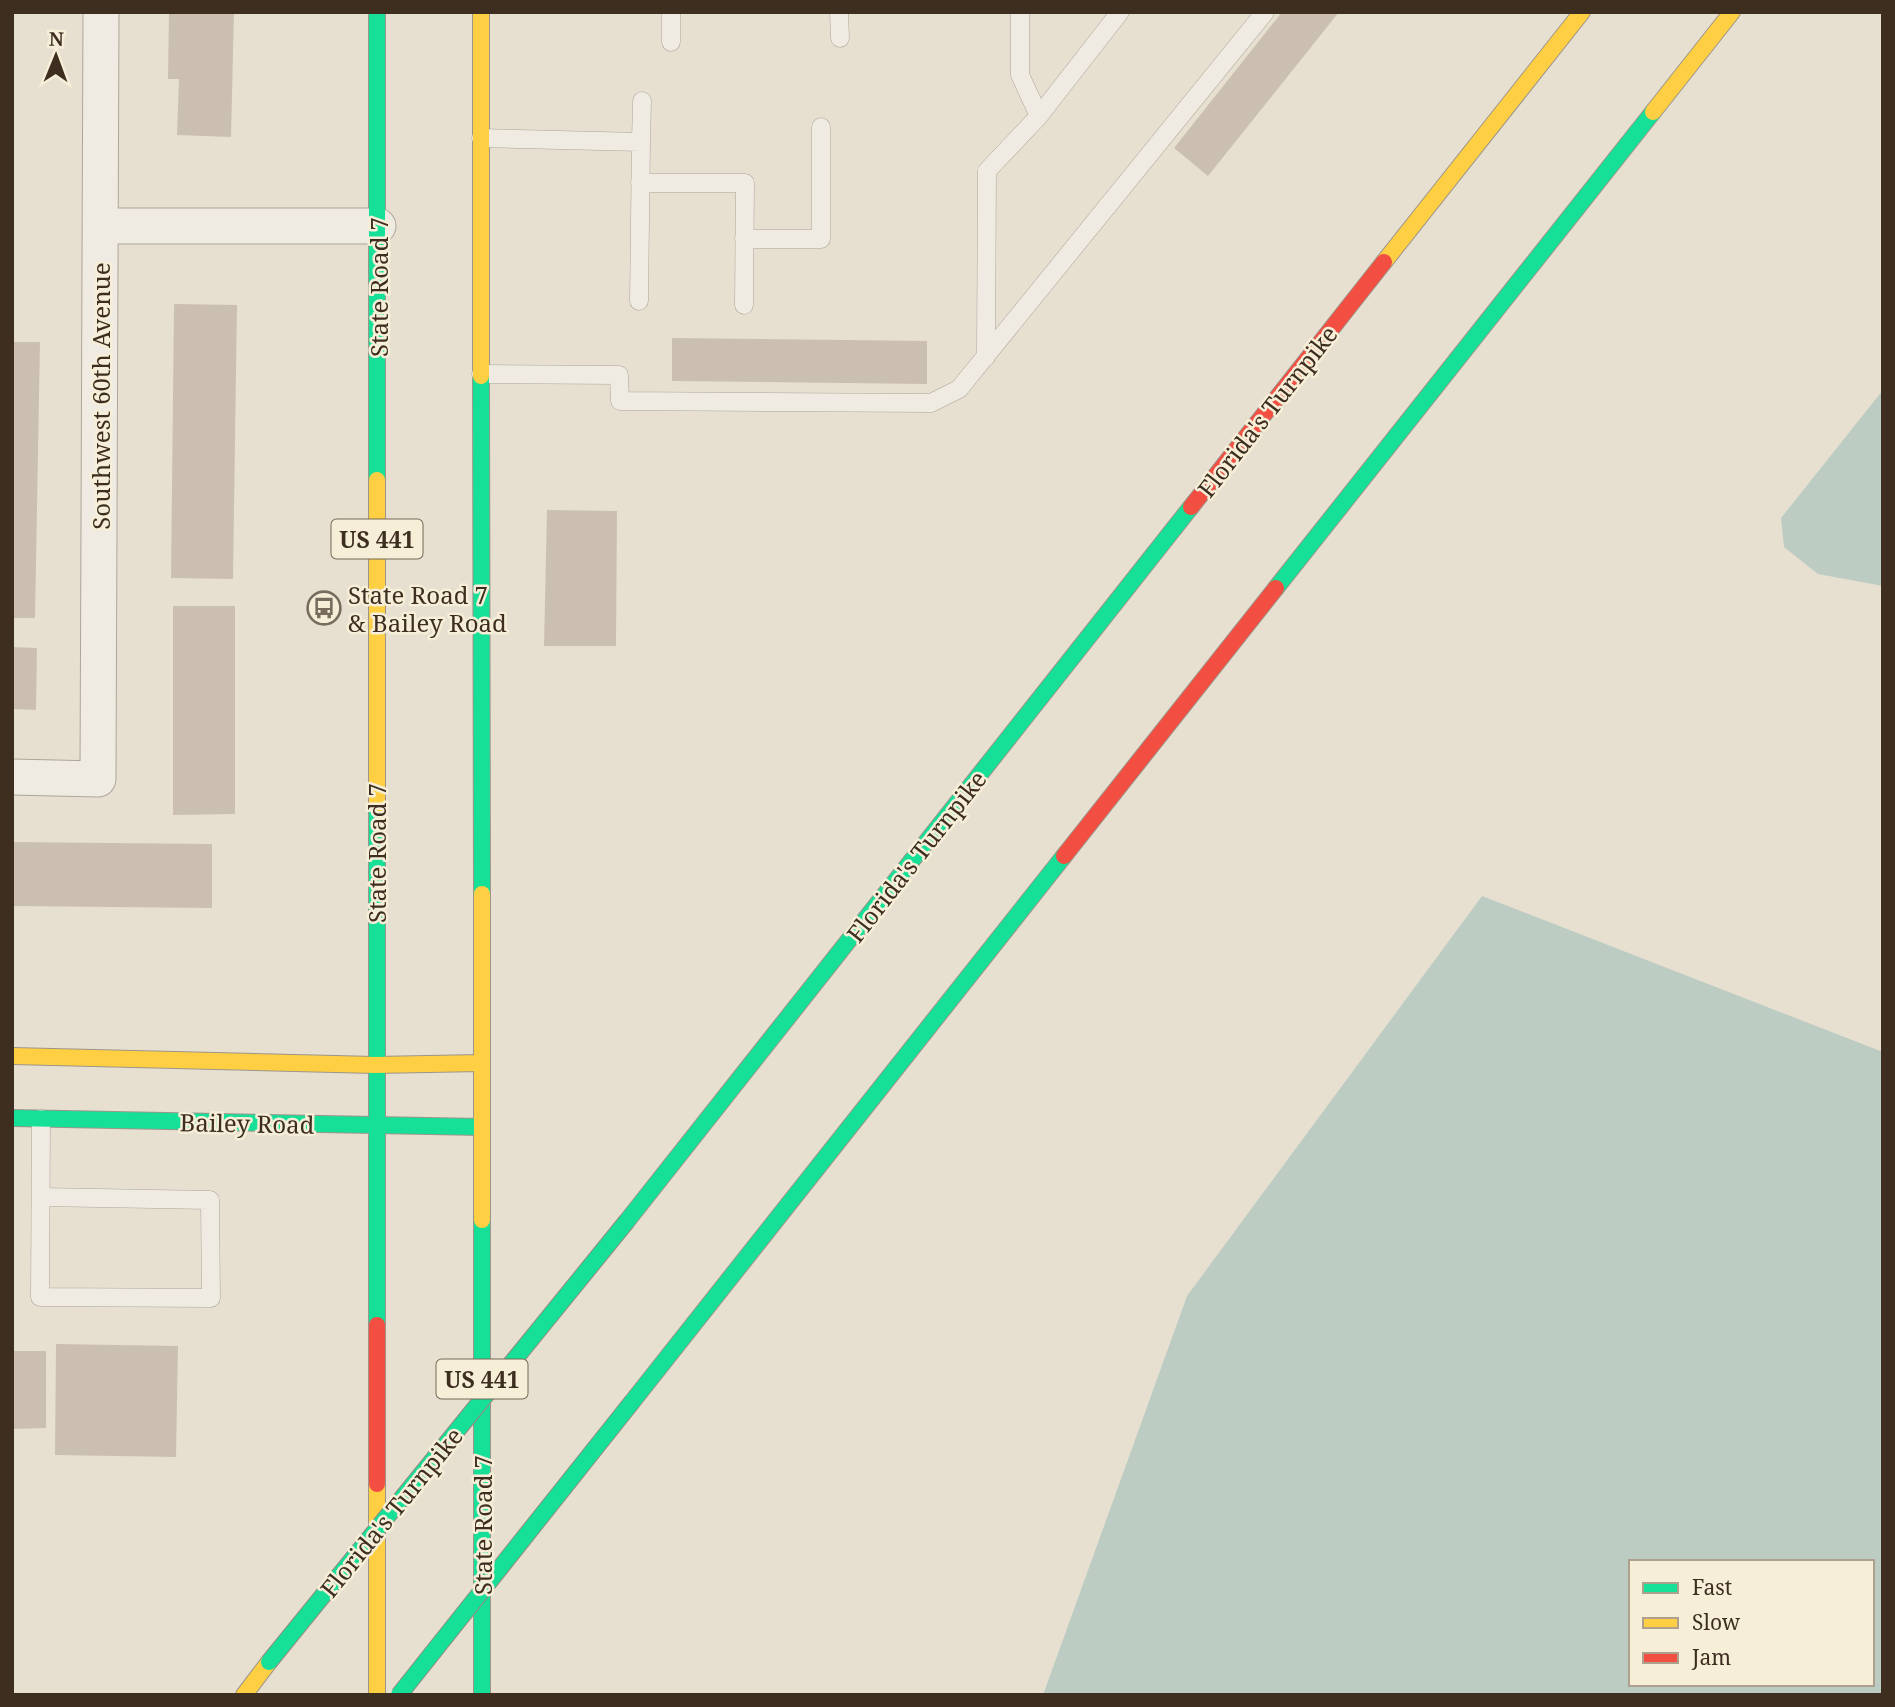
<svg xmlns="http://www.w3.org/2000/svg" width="1895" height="1707" viewBox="0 0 1895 1707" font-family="'Noto Serif',serif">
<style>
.water{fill:#bcccc2;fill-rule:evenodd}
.building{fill:#cbbfb2}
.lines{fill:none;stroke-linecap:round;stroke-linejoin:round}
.lane-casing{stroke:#ada599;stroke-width:19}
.street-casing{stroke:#ada599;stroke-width:37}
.fast-casing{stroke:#9c958a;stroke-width:18}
.slow-casing{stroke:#9c958a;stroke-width:18}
.jam-casing{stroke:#9c958a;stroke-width:18}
.lane{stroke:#efebe3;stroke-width:18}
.street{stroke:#efebe3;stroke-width:35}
.fast{stroke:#16e098;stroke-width:16}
.slow{stroke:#ffcf43;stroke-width:16}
.jam{stroke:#f24e42;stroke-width:16}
.fast-bridge-casing{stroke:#928b80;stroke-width:18;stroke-linecap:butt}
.fast-bridge{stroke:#16e098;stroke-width:16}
.labels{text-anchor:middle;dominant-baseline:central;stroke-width:5;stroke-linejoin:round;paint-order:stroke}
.shield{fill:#f7eed8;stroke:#756857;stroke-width:2}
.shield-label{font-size:23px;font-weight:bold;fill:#3d2e20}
.street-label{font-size:24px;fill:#3d2e20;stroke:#f7eed8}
.poi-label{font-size:24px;fill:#3d2e20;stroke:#f7eed8;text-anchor:start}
</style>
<rect width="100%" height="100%" fill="#e7e0d1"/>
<path class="water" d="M1883 390V586L1818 574 1784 547 1781 518Z
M1482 896 1883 1052V1695H1043L1187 1296ZM1631 1562H1872V1684H1631Z"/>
<path class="building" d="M169 12H234L231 137 177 135 179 79H168Z
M1282 12H1339L1208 176 1174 148Z
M174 304 237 305 233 579 171 578Z
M672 338 927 341V384L672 381Z
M12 342H40L35 618H12Z
M547 510 617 511 616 646H544Z
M173 606H235V814L173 815Z
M12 647 37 648 36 710 12 709Z
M12 842 212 844V908L12 906Z
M56 1344 178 1346 176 1457 55 1455Z
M12 1351H46V1428L12 1429Z"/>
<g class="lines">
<defs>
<path id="lane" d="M839 12 840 38
M1020 12V75L1039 116 1120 12
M671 42V12
M481 138 641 142 639 301
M641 142 642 101
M640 183H745L744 305
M744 239H821V127
M986 357 987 171 1039 116
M481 374 619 375 620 401 931 403 959 389 1265 12
M41 1197 210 1200 211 1298 40 1297 41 1119"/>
<path id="street" d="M101 226H378
M12 777 98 779 101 12"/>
<path id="fast" d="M377 12V480
M481 376 482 894
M1276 588 1653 112
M377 806V1325
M12 1118 482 1127
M482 1220V1695
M627 1221 1191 507
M632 1402 1064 856"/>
<path id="slow" d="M481 12V376
M1653 112 1732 12
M1384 262 1582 12
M377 480V806
M482 894V1220
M12 1056 375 1065 481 1063
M377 1484V1695
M244 1695 269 1662"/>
<path id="jam" d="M1191 507 1384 262
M1064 856 1276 588
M377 1325V1484"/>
</defs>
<use href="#lane" class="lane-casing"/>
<use href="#street" class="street-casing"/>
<use href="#fast" class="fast-casing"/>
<use href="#slow" class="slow-casing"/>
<use href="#jam" class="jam-casing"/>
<use href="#lane" class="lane"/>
<use href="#street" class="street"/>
<use href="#fast" class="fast"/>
<use href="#slow" class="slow"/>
<use href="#jam" class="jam"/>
<defs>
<path id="fast-bridge" d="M269 1662 627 1221
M399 1695 632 1402"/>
</defs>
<use href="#fast-bridge" class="fast-bridge-casing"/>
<use href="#fast-bridge" class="fast-bridge"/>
</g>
<defs>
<symbol id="bus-ring" viewBox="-11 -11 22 22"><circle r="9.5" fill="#f7eed8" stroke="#786c5e" stroke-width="1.5"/><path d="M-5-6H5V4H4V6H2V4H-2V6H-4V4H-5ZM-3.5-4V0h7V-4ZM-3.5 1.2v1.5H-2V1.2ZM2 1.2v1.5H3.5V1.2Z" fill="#786c5e"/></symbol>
</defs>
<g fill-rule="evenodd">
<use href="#bus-ring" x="305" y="589" width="38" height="38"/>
</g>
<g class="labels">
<g class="shield">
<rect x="331.5" y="519.5" width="91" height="39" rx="5"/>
<rect x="436.5" y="1359.5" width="91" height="39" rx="5"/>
</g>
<g class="shield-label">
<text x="377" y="539">US 441</text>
<text x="482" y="1379">US 441</text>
</g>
<g class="street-label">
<text transform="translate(378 287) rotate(-90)">State Road 7</text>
<text transform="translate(100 396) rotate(-90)">Southwest 60th Avenue</text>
<text transform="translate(1267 411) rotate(-52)">Florida's Turnpike</text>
<text transform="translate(376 853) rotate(-90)">State Road 7</text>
<text transform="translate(916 856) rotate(-52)">Florida's Turnpike</text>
<text transform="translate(247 1123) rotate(1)">Bailey Road</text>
<text transform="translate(391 1512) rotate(-51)">Florida's Turnpike</text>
<text transform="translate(482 1525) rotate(-90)">State Road 7</text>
</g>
<g class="poi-label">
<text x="348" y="594">State Road 7<tspan x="348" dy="28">&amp; Bailey Road</tspan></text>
</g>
</g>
<rect width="1895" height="1707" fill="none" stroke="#3d2e20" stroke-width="28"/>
<rect x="1629" y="1560" width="245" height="126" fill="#f7eed8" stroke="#ada18e" stroke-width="2"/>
<rect x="1643" y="1583" width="35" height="10" fill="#16e098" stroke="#ada18e" stroke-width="2"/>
<text x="1692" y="1595" font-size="21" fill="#3d2e20">Fast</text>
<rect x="1643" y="1618" width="35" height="10" fill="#ffcf43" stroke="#ada18e" stroke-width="2"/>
<text x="1692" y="1630" font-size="21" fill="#3d2e20">Slow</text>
<rect x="1643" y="1653" width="35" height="10" fill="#f24e42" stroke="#ada18e" stroke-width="2"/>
<text x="1692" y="1665" font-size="21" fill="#3d2e20">Jam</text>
<g transform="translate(56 56) rotate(1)" stroke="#f7eed8" stroke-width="5" paint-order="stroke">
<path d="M0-5L12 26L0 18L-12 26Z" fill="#3d2e20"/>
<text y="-10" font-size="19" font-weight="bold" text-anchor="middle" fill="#3d2e20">N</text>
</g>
</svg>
